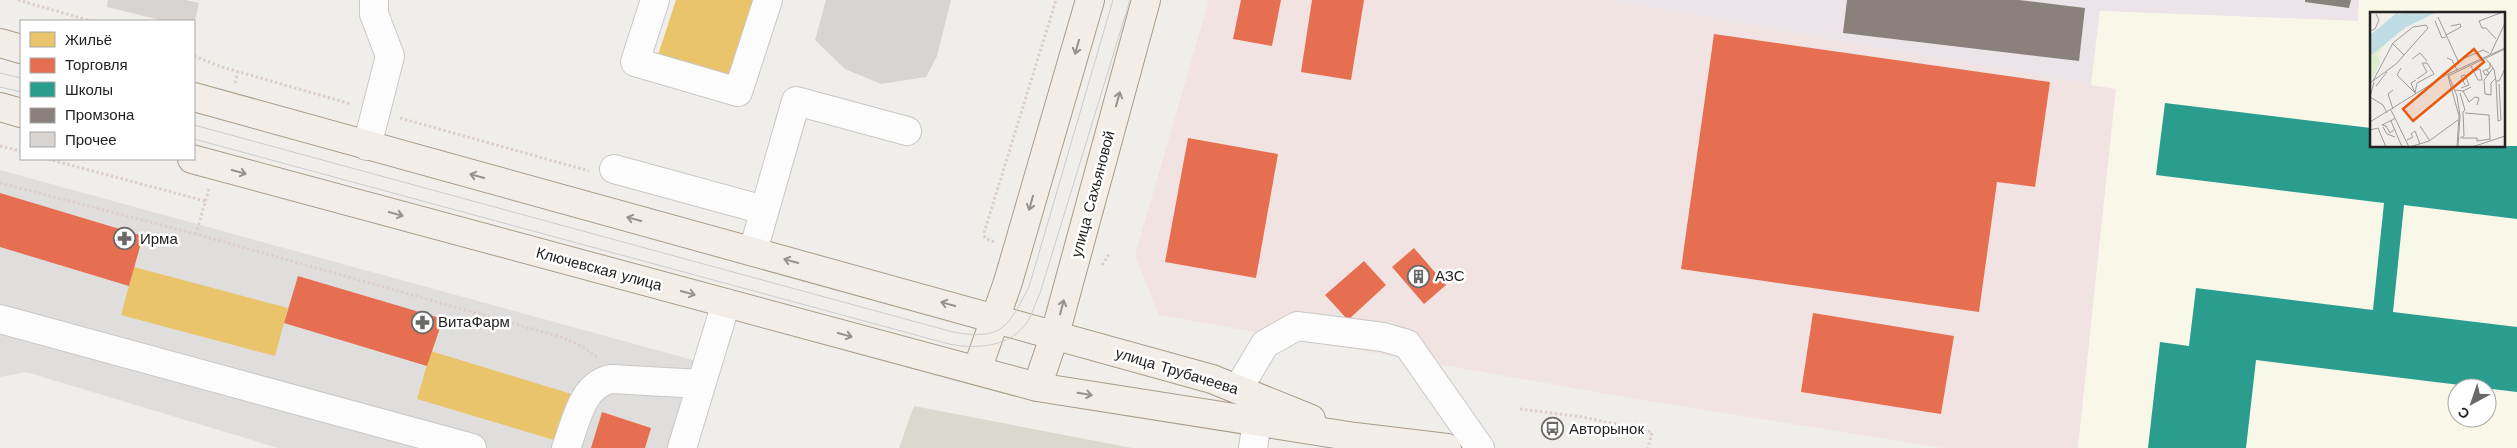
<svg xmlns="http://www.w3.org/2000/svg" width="2517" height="448" viewBox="0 0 2517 448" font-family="'Work Sans',sans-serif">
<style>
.residential{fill:#dfdedc}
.commercial{fill:#f1e3e1}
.industrial{fill:#ede4e9}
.education{fill:#f8f7e8;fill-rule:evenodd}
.construction{fill:#d9d9cd}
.homes{fill:#e9c46a}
.shops{fill:#e76f51}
.schools{fill:#2a9d8f}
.industry{fill:#8a817c}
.building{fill:#d7d4d2}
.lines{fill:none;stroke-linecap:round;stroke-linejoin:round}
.minor-casing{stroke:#c9c8c7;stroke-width:30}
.major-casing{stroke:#a79c86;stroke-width:30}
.path{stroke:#dccecd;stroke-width:3;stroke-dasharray:2.5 2.5;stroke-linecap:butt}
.minor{stroke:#fdfcfc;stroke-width:28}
.major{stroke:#f3ede7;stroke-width:28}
.tram{stroke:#ccc;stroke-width:1}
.oneway{stroke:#95928e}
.labels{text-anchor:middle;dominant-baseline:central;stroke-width:5;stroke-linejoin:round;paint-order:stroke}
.street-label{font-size:15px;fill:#222;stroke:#fff}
.poi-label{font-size:15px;fill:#222;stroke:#fff;text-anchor:start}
.inset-road{fill:none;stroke:#9e9c9b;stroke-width:1}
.view{fill:#e8590c;fill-opacity:0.15;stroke:#e8590c;stroke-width:2.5}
.inset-edge{fill:none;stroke:#222;stroke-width:2.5}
</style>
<rect width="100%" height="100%" fill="#f0eeeb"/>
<path class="residential" d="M0 170 711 365 686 448H278L26 372 0 377Z"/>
<path class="commercial" d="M1209 0H1609L2116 88 2078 448H1943L1630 398 1159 315 1135 255Z"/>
<path class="industrial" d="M1609 0H2359L2358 21 2100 11 2091 85Z"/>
<path class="education" d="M2359 0H2517V448H2078L2116 89 2091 85 2100 11 2358 21ZM2371 14H2503V146H2371ZM2457 388H2487V418H2457Z"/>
<path class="construction" d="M914 406 1132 448H899Z"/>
<path class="homes" d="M676 0H754L728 81 657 58Z
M134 267 288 308 275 356 121 315Z
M431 351 578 396 564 443 417 399Z"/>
<path class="shops" d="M1241 0H1281L1272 46 1233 39Z
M1312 0H1364L1351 80 1301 72Z
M1714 34 2050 82 2035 187 1997 182 1979 312 1681 269Z
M1188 138 1278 154 1256 278 1165 262Z
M0 193 143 236 129 286 0 247Z
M1414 248 1446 285 1424 304 1392 267Z
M1364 261 1386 285 1348 320 1325 295Z
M298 276 443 319 427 366 284 323Z
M1813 313 1954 336 1941 414 1801 392Z
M602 412 651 428 645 448H591Z"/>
<path class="schools" d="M2165 103 2371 128V146H2517V219L2404 205 2393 312 2517 327V392L2256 360 2246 448H2148L2160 342 2189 346 2196 288 2373 310 2384 203 2156 175Z"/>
<path class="industry" d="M1847 0H2019L2085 8 2079 61 1843 33Z
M2305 0H2351L2349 8 2305 2Z"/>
<path class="building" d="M108 0H186L199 3 195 21H164L107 7Z
M826 0H951L937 56 926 77 881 84 845 69 815 40Z"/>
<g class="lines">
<defs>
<path id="minor" d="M655 0 635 62 738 92 768 0
M367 146 390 56 374 14V0
M614 169 764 210
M753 251 796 101 907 131
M0 319 472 448
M1238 389 1265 344 1297 326 1383 337 1407 344 1480 448
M566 448C576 423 581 385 611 379L701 384
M682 448 726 303
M1253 448 1257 421"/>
<path id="major" d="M0 43 21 49
M194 97 1212 379 1311 419
M0 107 21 113
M192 159 1037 387 1355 437 1447 448
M977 370 1008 282 1090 0
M1037 387 1055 334 1146 0"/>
</defs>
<use href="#minor" class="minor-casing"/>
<use href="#major" class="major-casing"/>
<path class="path" d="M18 0 91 21
M194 56 222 67 351 104
M235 83 238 72
M400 118 589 171
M0 146 21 151
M48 159 205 201
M0 183 196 234
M209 189 196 234 561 337 581 346 597 357
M994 242 985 238 984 233 1056 0
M1102 265 1110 253
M1520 409 1583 417 1652 432 1648 448"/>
<use href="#minor" class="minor"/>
<use href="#major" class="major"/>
<path class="tram" d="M0 73 21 78
M0 87 21 92
M194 125 953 332C1002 341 1008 327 1029 287L1113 0
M194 139 949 344C974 349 1007 348 1025 325 1032 317 1035 303 1040 293L1130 0"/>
</g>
<defs><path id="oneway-shaft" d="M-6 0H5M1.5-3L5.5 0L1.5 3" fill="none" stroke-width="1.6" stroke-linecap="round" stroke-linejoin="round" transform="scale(1.25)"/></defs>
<g class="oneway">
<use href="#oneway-shaft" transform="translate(1077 47) rotate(106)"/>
<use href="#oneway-shaft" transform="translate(1118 99) rotate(-74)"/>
<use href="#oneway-shaft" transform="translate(239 172) rotate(15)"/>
<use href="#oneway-shaft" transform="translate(477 176) rotate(-165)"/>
<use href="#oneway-shaft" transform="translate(1031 203) rotate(106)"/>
<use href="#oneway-shaft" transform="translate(396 214) rotate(15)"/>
<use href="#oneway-shaft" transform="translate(634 219) rotate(-165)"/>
<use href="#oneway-shaft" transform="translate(791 261) rotate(-165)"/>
<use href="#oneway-shaft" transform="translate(688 293) rotate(15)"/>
<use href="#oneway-shaft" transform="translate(948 304) rotate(-165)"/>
<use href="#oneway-shaft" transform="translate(1062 307) rotate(-75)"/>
<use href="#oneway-shaft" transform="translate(845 335) rotate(15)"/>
<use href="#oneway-shaft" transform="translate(1085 394) rotate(9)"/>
</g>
<defs>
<symbol id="pharmacy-ring" viewBox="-11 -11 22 22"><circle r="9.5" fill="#fff" stroke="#6a6968" stroke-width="1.5"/><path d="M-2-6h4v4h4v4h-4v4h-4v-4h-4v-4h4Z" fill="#6a6968"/></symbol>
<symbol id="building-ring" viewBox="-11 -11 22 22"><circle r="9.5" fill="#fff" stroke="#6a6968" stroke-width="1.5"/><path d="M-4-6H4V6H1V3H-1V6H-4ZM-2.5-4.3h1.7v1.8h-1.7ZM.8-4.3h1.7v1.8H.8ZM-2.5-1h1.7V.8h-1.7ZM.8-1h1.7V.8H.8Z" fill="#6a6968"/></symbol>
<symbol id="bus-ring" viewBox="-11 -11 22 22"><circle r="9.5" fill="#fff" stroke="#6a6968" stroke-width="1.5"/><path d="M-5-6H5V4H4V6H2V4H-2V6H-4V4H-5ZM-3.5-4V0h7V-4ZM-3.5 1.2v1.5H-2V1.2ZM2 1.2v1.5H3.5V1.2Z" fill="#6a6968"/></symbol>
</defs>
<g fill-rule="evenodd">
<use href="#pharmacy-ring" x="112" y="226" width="25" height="25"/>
<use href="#building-ring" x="1406" y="264" width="25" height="25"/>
<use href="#pharmacy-ring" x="410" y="310" width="25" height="25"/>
<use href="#bus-ring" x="1540" y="416" width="25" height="25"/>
</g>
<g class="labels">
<g class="street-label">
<text transform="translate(1093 194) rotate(-75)">улица Сахьяновой</text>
<text transform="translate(599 269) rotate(15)">Ключевская улица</text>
<text transform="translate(1177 371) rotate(17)">улица Трубачеева</text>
</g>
<g class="poi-label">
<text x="140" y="239">Ирма</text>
<text x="1435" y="276">АЗС</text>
<text x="438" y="322">ВитаФарм</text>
<text x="1569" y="429">Авторынок</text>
</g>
</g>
<g transform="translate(2370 12)">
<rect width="135" height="135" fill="#f0eeeb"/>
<path d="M20 27 7 42 10 51 0 70V44Z" fill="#ddeccb"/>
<path d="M28 0V3L34 0H67L36 15 0 44V23Z" fill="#bfdbe3"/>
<path class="inset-road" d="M68 5 88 49 113 38 119 41M65 9 72 26 76 25M0 19 5 17 9 8 6 2M76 23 91 15 90 12 81 14M126 27 116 16H112L109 9 133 0M22 31 34 43M120 43 135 11M77 46 82 48 87 58M42 47 50 41 57 49M116 47 124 57 126 69M101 54 108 68H112L110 57 104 59M31 56 27 63 46 82M123 56 114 68 115 82 121 83V71L125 67M117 58 119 62 115 63 113 59 120 56V51M78 62 87 84 90 104 88 135M47 67 57 60 52 51M4 70 0 85 13 93 17 101M0 71 26 52 58 16 56 13 43 15 23 31 3 69M129 72 131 108 128 109 126 69H129L135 57M6 74 17 60M91 76 99 73 95 63 91 64 95 73M23 78 18 82 23 97M85 78 93 79 101 75M93 79 99 90 105 85 109 86 107 93M45 81 47 71 64 62 57 51H52M45 81 41 71 46 68M21 98 39 135M95 101 119 103 120 128M25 106 21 109 32 135M22 108 12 113 16 114 20 121 25 117M0 110 76 63 135 36M50 114 60 129M13 115 17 122 25 125M0 118 8 116 16 135M90 126 94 124 93 100 95 98 90 81M92 126H107V129L120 127M37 128 43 125 41 122 45 119 50 132M40 135 59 129 88 108M87 135 89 104 78 64 135 37M102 135 135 124"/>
<path class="view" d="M104 37 114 50 43 109 33 97Z"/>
<rect width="135" height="135" class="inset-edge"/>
</g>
<rect x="20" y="20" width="175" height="140" fill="#ffffff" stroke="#a7a7a7"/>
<rect x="30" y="32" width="25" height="15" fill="#e9c46a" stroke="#a7a7a7"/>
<text x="65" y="45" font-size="15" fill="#222222">Жильё</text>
<rect x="30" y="58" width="25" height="15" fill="#e76f51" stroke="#a7a7a7"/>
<text x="65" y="70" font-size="15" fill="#222222">Торговля</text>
<rect x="30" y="82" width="25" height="15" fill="#2a9d8f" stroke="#a7a7a7"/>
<text x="65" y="95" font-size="15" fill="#222222">Школы</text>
<rect x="30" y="108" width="25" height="15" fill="#8a817c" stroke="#a7a7a7"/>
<text x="65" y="120" font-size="15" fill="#222222">Промзона</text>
<rect x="30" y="132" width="25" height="15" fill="#d7d4d2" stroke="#a7a7a7"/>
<text x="65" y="145" font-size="15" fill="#222222">Прочее</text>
<g transform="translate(2472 403) rotate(220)"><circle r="24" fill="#ffffff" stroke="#a7a7a7"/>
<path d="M0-4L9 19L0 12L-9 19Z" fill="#6a6968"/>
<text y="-8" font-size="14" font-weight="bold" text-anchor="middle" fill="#222222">С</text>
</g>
</svg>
